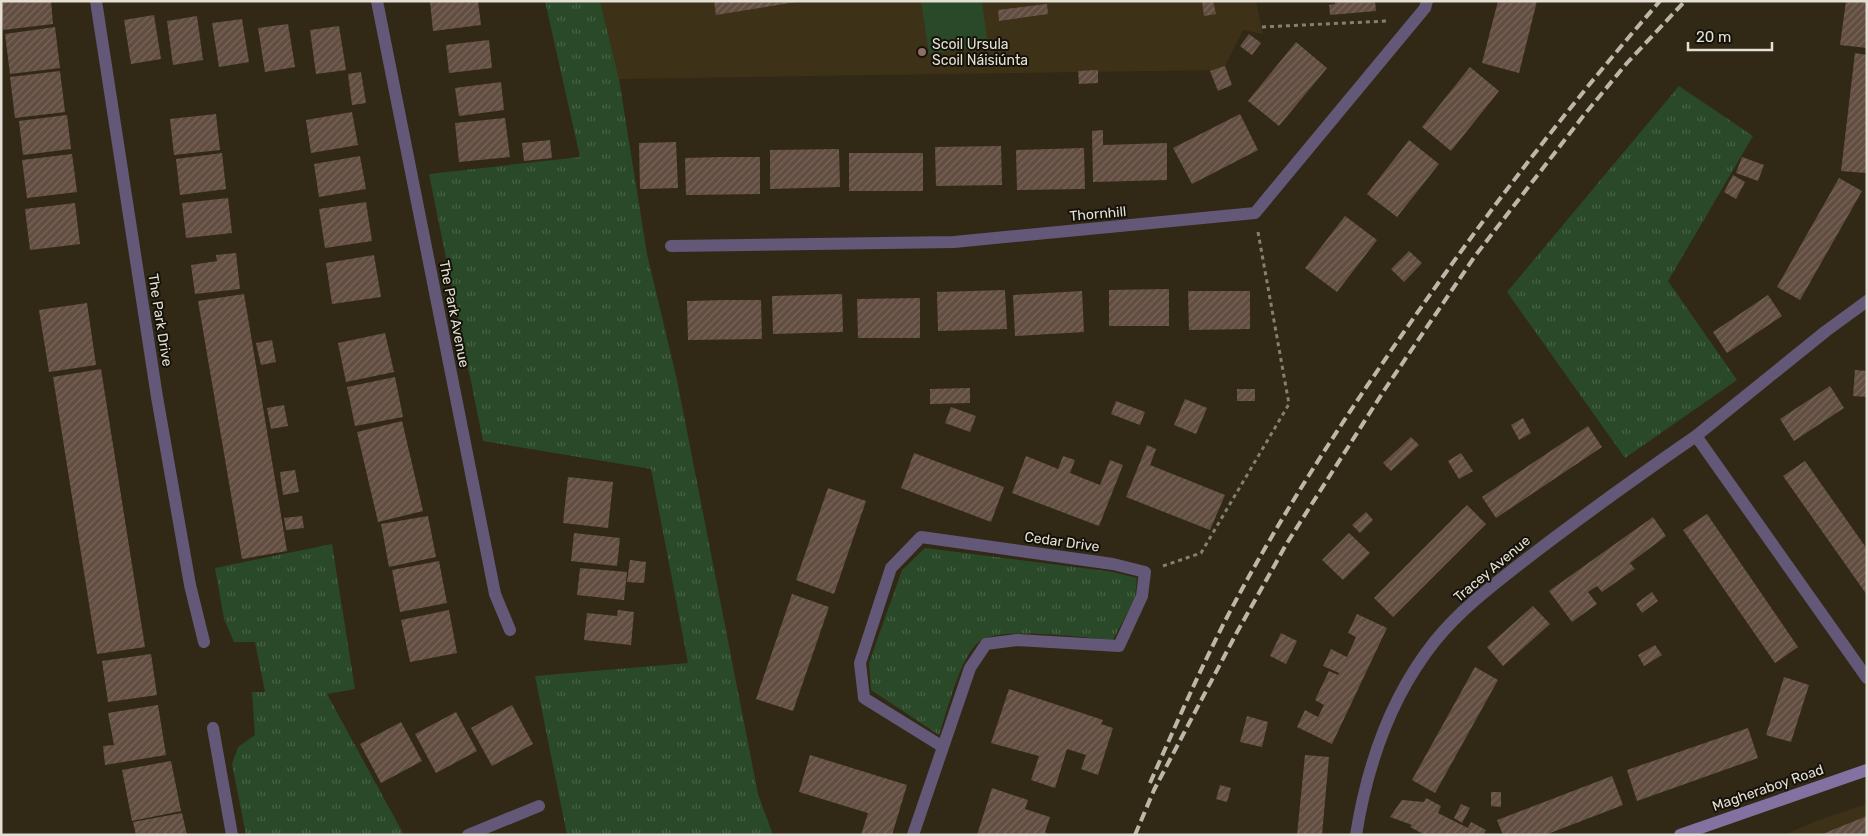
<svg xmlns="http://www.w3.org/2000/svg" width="1868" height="836" viewBox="0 0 1868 836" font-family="Rubik,sans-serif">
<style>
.built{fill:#3d3218}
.grass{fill:url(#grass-tufts)}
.garden{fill:#294928}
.building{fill:url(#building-hatch)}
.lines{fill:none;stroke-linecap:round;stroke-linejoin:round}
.path{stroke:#868070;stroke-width:3;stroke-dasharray:4 4;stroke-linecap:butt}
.street{stroke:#635877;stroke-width:12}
.secondary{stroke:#8371a2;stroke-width:12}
.rail{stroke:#bcb7a9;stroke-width:4;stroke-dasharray:10 5;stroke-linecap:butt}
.education-dot{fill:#8d6e63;stroke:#15120a;stroke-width:2}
.labels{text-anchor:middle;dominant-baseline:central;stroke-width:4;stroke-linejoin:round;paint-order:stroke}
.poi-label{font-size:14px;fill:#e5e0d4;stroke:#15120a;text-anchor:start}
.street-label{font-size:14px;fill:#e5e0d4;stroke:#15120a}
</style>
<defs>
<pattern id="grass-tufts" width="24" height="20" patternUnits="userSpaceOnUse" patternTransform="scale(1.25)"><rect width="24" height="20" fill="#294928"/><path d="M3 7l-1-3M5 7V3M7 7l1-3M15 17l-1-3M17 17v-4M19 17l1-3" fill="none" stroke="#486346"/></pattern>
<pattern id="building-hatch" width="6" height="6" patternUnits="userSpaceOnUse" patternTransform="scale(1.25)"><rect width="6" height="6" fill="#624d41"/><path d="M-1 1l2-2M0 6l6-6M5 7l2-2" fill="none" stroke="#78665c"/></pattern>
</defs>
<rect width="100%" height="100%" fill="#312915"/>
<path class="built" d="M600 1H1256L1263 34 1243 30 1223 70 619 79Z
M1867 804V835H1784L1816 821Z"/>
<path class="grass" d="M545 1H600L619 79 647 254 677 380 758 794 773 835H567L535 676 688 663 651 469 483 441 429 174 580 157Z
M1679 86 1753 136 1668 281 1737 380 1625 458 1507 292Z
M332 544 355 689 327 694 404 835H246L232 764 238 747 255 735 252 692H265L255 642H234L224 619 215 568Z
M925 548 1113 572 1137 578 1135 598 1113 640C1085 638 1001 626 980 641 960 655 947 713 939 735L871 690 869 663 902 570Z"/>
<path class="garden" d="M921 1H982L988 46 929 54Z"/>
<path class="building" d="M1 1H51L53 24 3 30Z
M430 1H478L481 25 433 31Z
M714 1H796V2L716 15Z
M1202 1H1213L1216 14 1204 16Z
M1335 1H1375L1376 11 1330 15 1329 5 1335 4Z
M1498 1H1537L1519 73 1482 63Z
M1846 1H1867V48L1840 45Z
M1047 4 1048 14 999 21 998 10Z
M154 15 161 59 131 64 124 20Z
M197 16 203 60 173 65 167 21Z
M242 19 249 62 219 67 212 23Z
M288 24 295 67 265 72 258 28Z
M339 26 346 70 316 74 310 30Z
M55 27 60 68 10 74 5 34Z
M1249 34 1261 43 1252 55 1240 46Z
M489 40 492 68 449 73 446 45Z
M1296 42 1327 68 1279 126 1248 101Z
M1855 53 1867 55 1866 173 1841 171Z
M1225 66 1232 85 1218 91 1210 71Z
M1470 67 1499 91 1451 151 1422 127Z
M1098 70V83L1079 84 1078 71Z
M60 71 65 112 15 118 10 77Z
M361 72 366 103 352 105 348 74Z
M501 82 504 110 459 116 455 88Z
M352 112 358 145 311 153 306 120Z
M216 114 220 150 174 155 170 119Z
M1240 114 1258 150 1192 184 1173 148Z
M67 115 71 149 23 155 19 121Z
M505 118 510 157 459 162 455 123Z
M1103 130V145L1167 143V180L1093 182 1092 131Z
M550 140 552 158 524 161 522 143Z
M1409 140 1439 164 1397 217 1367 194Z
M676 142 678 188 640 189 639 143Z
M1001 146 1002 185 936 186 935 147Z
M1084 148 1085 189 1017 190 1016 150Z
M839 149 840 187 770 189V150Z
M222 153 226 189 180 195 176 159Z
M849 153H923V191H849Z
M72 154 77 192 27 198 22 160Z
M360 156 366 189 319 197 314 164Z
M722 157H760V194L686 195 685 158Z
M1742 157 1764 165 1758 181 1736 173Z
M1733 175 1745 182 1736 199 1724 192Z
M1839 178 1862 191 1800 300 1777 287Z
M228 198 232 233 186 238 182 203Z
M366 202 372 241 325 248 319 209Z
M75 203 80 244 30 250 25 209Z
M1345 216 1377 240 1337 292 1305 268Z
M1409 251 1422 263 1404 282 1391 269Z
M236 253 240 289 195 294 191 265 217 261 216 255Z
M374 255 381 297 332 304 326 263Z
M1169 289V326H1109V290Z
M1005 290 1007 329 938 331 937 292Z
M1082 291 1084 332 1015 336 1013 295Z
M1188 291H1250V329L1189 330Z
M244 294 287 551 242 559 198 301Z
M842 294 843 332 773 334 772 296Z
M1768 295 1782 316 1727 353 1713 332Z
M920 298V338H858L857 299Z
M724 300H761L762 339 688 340 687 301Z
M87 303 96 365 49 372 39 310Z
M385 333 394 372 346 382 338 343Z
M272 340 276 362 261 365 256 343Z
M101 369 145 647 97 654 53 377Z
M1855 370 1867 371V397L1853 396Z
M395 377 403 417 355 426 347 387Z
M1830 386 1844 408 1794 441 1780 419Z
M970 388V403L930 404V389Z
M1237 389H1255V401H1237Z
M1185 399 1207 408 1196 434 1174 425Z
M1116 401 1145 412 1140 425 1111 414Z
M284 405 288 426 271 429 267 408Z
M951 407 976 416 970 432 945 423Z
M1523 418 1531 433 1519 440 1511 425Z
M402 421 423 511 378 522 357 432Z
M1588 426 1602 447 1496 518 1482 497Z
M1411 437 1419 445 1391 471 1383 463Z
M1147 445 1156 449 1150 465 1225 495 1210 530 1126 497Z
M914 453 1004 487 991 522 901 488Z
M1461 453 1473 471 1459 479 1448 461Z
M1026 456 1058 469 1063 456 1075 460 1070 473 1100 485 1110 460 1123 465 1099 526 1012 493Z
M1805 461 1867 549V595L1783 476Z
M295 470 299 492 283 495 280 472Z
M568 477 613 482 608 528 563 523Z
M828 488 866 501 834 594 796 580Z
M1467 505 1486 524 1393 617 1374 598Z
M1366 512 1373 520 1360 533 1352 525Z
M1707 514 1798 647 1775 663 1683 530Z
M302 516 304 528 286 530 284 518Z
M428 516 436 557 389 567 381 524Z
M1653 517 1666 536 1630 563 1635 569 1619 580 1602 592 1597 586 1588 592 1597 604 1572 622 1549 591Z
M574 533 620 538 617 566 571 561Z
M1349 533 1370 553 1343 580 1322 560Z
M630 560 646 562 644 583 627 582Z
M439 561 447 603 400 612 392 570Z
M580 568 627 572 624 600 577 595Z
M1652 592 1658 601 1642 613 1636 604Z
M792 594 829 607 793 711 756 699Z
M1533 606 1550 624 1503 666 1487 647Z
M449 610 457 653 410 662 401 620Z
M618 610 634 612 631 645 584 640 587 613 617 616Z
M1357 614 1387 628 1332 744 1297 727 1305 710 1318 717 1324 705 1315 700 1329 671 1338 675 1339 673 1323 666 1331 649 1347 657 1356 637 1348 633Z
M1281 633 1297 641 1286 664 1270 656Z
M1655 645 1662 655 1644 666 1638 655Z
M151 654 157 695 108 702 102 661Z
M1475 667 1498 680 1435 793 1412 780Z
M1784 677 1809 685 1791 742 1766 735Z
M1009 689 1103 720 1101 724 1113 728 1098 775 1081 769 1086 755 1067 749 1055 788 1031 780 1039 756 991 743Z
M158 705 166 755 105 765 103 746 114 745 108 713Z
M512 705 533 744 492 766 471 728Z
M456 712 477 751 436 773 415 734Z
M1247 716 1268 722 1262 747 1240 742Z
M401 722 422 761 381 783 360 744Z
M1748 728 1758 758 1637 801 1627 770Z
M810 755 907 785 892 835H861L868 813 799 792Z
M1305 755 1329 757 1322 835H1297Z
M171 761 181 811 132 821 122 770Z
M1612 776 1623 805 1545 835H1503L1497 820Z
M1220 785 1231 788 1227 802 1216 799Z
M992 788 1028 800 1025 809 1050 817 1045 832 1049 835H977Z
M1491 792H1501V807L1491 806Z
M1426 798 1441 806 1438 813 1468 828 1471 822 1486 830 1483 835H1425L1410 827 1412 825 1390 817 1402 800 1424 802Z
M1461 804 1470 808 1462 823 1454 818Z
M182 813 187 835H136L133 822Z
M1867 816V835H1820Z"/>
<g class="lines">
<path class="path" d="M1262 27 1387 21
M1163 566 1201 553 1289 404 1258 232"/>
<path class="street" d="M96 1 157 397 190 585 204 642
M377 1 495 594 510 630
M671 246 954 242 1255 213 1425 8 1427 1
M1867 301 1826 331 1696 436 1867 678
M213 728 232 835
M468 835 539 806
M913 835 970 668 986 644 1017 640 1119 646 1142 596 1145 572 1113 564 921 537 891 568 860 663 864 698 943 747
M1356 835C1367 766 1391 696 1435 641 1461 609 1493 585 1525 560 1581 517 1638 476 1696 436"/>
<path class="secondary" d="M1680 835 1867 770"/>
<path class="rail" d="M1150 783C1174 729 1198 674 1225 621 1278 519 1341 423 1406 329 1485 215 1569 105 1660 1
M1135 835 1154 790 1236 634 1287 543 1385 389 1475 256 1584 115 1627 63 1685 1"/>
</g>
<circle class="education-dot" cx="922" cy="52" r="5"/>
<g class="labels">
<g class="poi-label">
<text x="932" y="44">Scoil Ursula<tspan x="932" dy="16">Scoil Náisiúnta</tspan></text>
</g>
<g class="street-label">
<text transform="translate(1098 214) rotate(-5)">Thornhill</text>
<text transform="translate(454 314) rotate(79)">The Park Avenue</text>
<text transform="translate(160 320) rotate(81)">The Park Drive</text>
<text transform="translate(1062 542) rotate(8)">Cedar Drive</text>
<text transform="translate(1492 569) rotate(-40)">Tracey Avenue</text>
<text transform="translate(1768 788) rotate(-19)">Magheraboy Road</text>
</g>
</g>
<rect width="1868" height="836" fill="none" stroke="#e5e0d4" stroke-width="5"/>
<path d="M1688 42v8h84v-8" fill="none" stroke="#e5e0d4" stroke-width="2.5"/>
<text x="1696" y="42" font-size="15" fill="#e5e0d4" stroke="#15120a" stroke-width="4" paint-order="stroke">20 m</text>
</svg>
